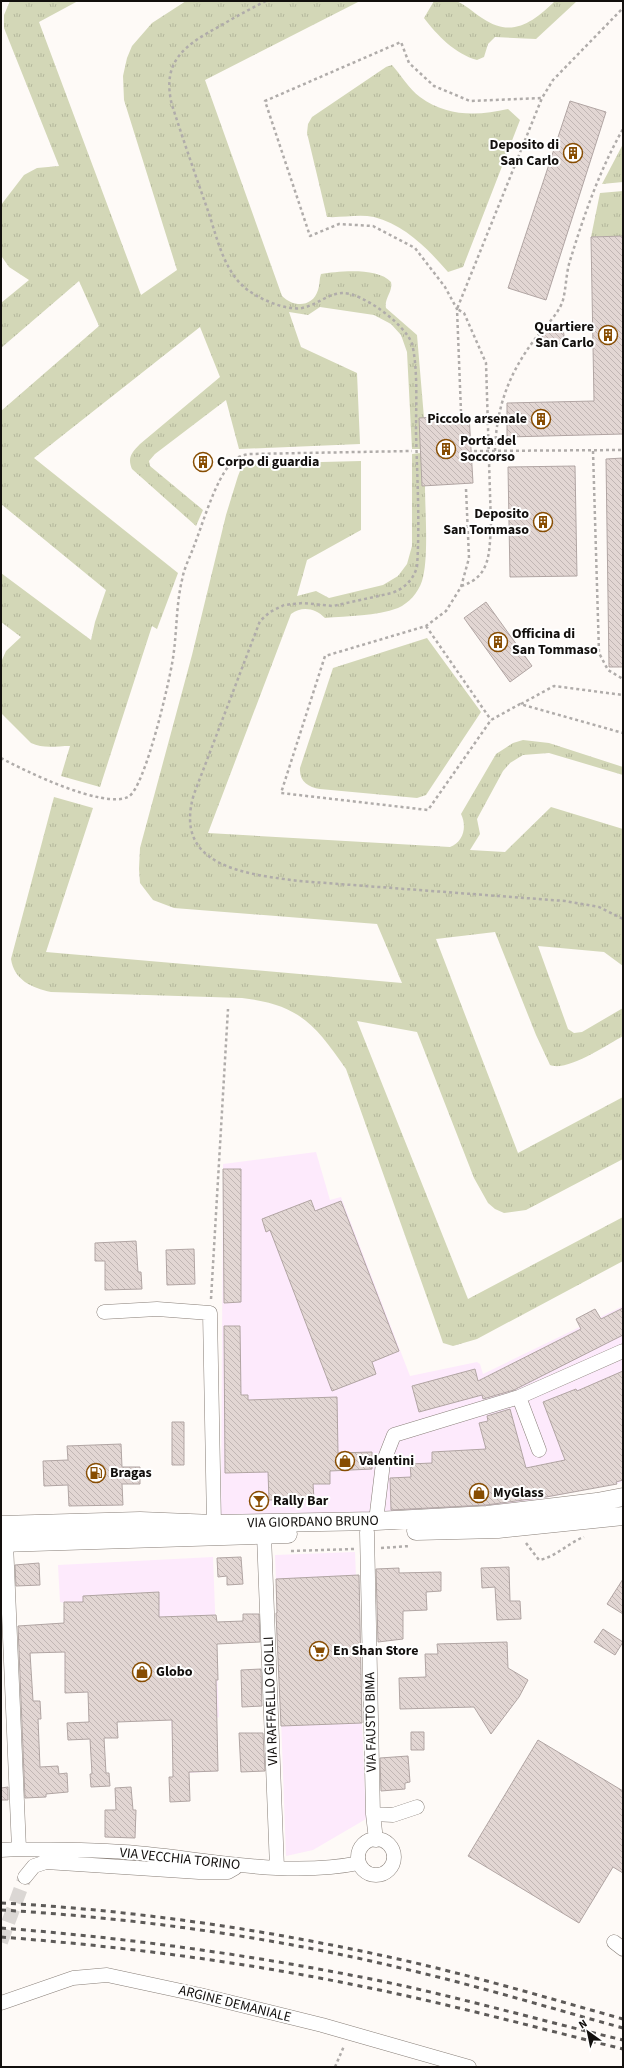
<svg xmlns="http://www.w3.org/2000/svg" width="624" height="2068" viewBox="0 0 624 2068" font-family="'Source Sans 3',sans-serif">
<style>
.commercial{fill:#fdeafc}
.grass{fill:url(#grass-tufts)}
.building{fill:url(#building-back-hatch);stroke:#b1a5a3}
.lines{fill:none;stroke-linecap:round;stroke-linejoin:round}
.minor-tunnel{stroke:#dbd7d4;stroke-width:14;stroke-dasharray:14 7;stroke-linecap:butt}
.minor-casing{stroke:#887f78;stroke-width:15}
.major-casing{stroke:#887f78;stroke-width:19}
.path{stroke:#b0acaa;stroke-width:2.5;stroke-dasharray:3 3;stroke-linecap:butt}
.minor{stroke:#fff;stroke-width:14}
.major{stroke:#fff;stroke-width:18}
.rail{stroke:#5d5a58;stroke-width:3;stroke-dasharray:5 5;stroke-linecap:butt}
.labels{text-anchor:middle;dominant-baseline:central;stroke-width:4;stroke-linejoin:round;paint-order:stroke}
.poi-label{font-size:14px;font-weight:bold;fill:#120f0d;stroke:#fff;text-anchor:start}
.street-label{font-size:14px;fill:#120f0d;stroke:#fff}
</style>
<defs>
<pattern id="grass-tufts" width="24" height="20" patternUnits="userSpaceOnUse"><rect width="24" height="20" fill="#d3d7b7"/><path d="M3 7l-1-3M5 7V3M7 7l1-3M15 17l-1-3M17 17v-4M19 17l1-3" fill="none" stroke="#b4b79c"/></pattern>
<pattern id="building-back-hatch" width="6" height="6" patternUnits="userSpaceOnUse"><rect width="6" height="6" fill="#e2d6d3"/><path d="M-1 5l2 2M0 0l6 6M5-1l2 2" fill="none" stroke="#c1b6b4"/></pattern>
</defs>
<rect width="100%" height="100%" fill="#fefaf7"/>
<path class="commercial" d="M316 1152 330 1200 341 1197 410 1376 477 1362 480 1364 483 1374 623 1306V1482L510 1505 414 1512 221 1517 223 1164Z
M355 1552 366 1819 313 1850 286 1856 275 1555Z
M213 1557 219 1717 217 1718 218 1771 174 1774 171 1720 88 1692 65 1693 64 1603 60 1602 58 1565Z"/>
<path class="grass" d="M10 1H78L39 22 141 295 177 270 124 100 123 76 127 58 132 46 152 23 186 1H360L205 80 282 296C294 308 313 307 318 290 320 285 319 279 321 274 338 271 378 267 391 282 393 292 384 298 386 308L417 335 424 418H419L421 449H412L407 352 401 335 391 324 374 315 320 307 308 315 289 312 301 347 357 373 360 444 239 449 226 400 155 454 149 461 150 466 203 510 196 526 132 469C127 458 132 452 140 444L220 377 200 327 34 458 178 573 157 629 152 626 100 787 61 776 70 746C56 746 43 749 31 743L1 713V662L6 651 21 637 1 622V573L91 640 95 622 106 590 1 504V411L99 326 79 281 1 348V303L29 280 9 267 2 257 1 205 24 175 37 168 59 166 4 28V15Z
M434 1C441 1 450 0 456 1 465 4 474 13 482 18 512 39 533 22 555 1H577L536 39 495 37 488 44 484 57 477 60C455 54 437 35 424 18Z
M392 65C401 75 409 89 420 97 447 117 478 116 508 109L520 120 463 267 448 272C428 249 405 225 374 217 358 214 342 218 327 217L307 133 308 124 312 117 386 67Z
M623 144V182L602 184Z
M623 191V236L591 237 600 193Z
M421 453 422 486H425C425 511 429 559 422 581 418 593 409 603 398 608 376 616 348 616 325 618 315 608 302 606 291 614L208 833 450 847C464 842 467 826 461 814L496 754 513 743 523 740 549 743 623 767V775L549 753 523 755 510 763 503 771 477 819 480 834 470 850 505 852 551 807 623 829V966L604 952 538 946 568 1029 574 1033 582 1032 623 1008V1036C607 1045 567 1072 550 1065L536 1035 495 932 436 939 518 1153 623 1097V1159L526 1210 504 1213 495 1209 488 1203 474 1178 417 1032 357 1021 468 1299 623 1217V1261L477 1339 453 1346 443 1343 441 1337 346 1069C314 1023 299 1005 242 998L51 992C32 988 14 980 11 959L54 797 93 808 46 952 402 983 377 924 174 908 153 900 140 883 139 869 140 848 192 655 226 515 238 476 240 471 249 464 361 461V530L307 560 297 596 316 591 329 598 383 585 398 576 407 564 412 546V454Z
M427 638 481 712 426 795 417 798 320 789C308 787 299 781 300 768L333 668Z"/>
<path class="building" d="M570 101 606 112 546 300 508 288Z
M623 236V434L507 437V403L594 401 591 237Z
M542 335a11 11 0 1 1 22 0a11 11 0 1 1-22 0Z
M469 415 473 483 422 486 419 418Z
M623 458V667H609L606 459Z
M575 466 577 576 510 577 508 467Z
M486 602 532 666 510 682 464 618Z
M223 1169H241V1302L224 1303Z
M311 1200 315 1211 341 1201 399 1351 372 1362 376 1374 332 1391 270 1230 266 1232 262 1219Z
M136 1241 138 1272H141L142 1289 105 1290V1261H95V1243Z
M194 1249 195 1284 167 1285 166 1250Z
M623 1308V1335L514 1390 483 1399 482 1395 419 1412 412 1386 475 1369 478 1381 581 1329 576 1319 595 1309 601 1319Z
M224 1326H240L241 1395H248V1400L337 1397 338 1453 372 1452V1469L330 1471V1484H313L314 1499 269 1500 268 1472 225 1473Z
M623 1371V1480L616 1482 617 1484 546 1497 486 1505 391 1510 390 1478 411 1477 410 1464 432 1463V1452L486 1449 479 1423 488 1421 487 1416 510 1409 526 1468 565 1460 543 1402 576 1389 577 1391Z
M172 1422H184V1465H172Z
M121 1444 122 1467H140V1484H122L123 1505 69 1506 68 1485 44 1486 43 1461 68 1460 67 1446Z
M241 1557 243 1584 227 1585V1576L218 1577 217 1558Z
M39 1563 40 1585 16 1586 15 1565Z
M509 1567 510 1601H520L521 1619 497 1620 495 1587 482 1588 481 1568Z
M399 1568V1573L441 1572V1591L426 1592 427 1610 403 1611V1639L378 1642 376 1569Z
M359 1575 362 1723 281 1726 276 1613H277L276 1579Z
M623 1579V1614L607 1604Z
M159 1592V1617L216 1615 217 1622 243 1621V1614H259L260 1642 217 1644 218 1680H216L218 1771 189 1772 190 1801 170 1802 169 1777H173L172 1720 117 1722 118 1738H104L106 1773H109L110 1786 91 1787 90 1774H92L90 1739 68 1740 67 1723 89 1722 88 1692 65 1693V1652L30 1653 33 1701H40L41 1719H38L40 1767 58 1766 59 1774 67 1773 68 1792 46 1794V1797L25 1798 18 1626 64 1623V1602H83V1596Z
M603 1629 623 1642 615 1655 594 1642Z
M507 1642 508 1668 528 1680 519 1697 491 1734 474 1707 400 1709 399 1678 426 1677 425 1654H438L437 1644Z
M261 1669 262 1706 242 1707 241 1670Z
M411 1732H424V1750H411Z
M239 1733H263L265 1771 241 1772Z
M538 1740 623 1791V1873L613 1867 579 1923 468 1856Z
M408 1756 410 1782 405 1783V1789L381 1791 380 1758Z
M8 1787V1800H1V1788Z
M131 1787 133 1810H136L135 1838 105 1837V1810H116L115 1788Z"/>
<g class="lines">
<path class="minor-tunnel" d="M1 1942 25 1877"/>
<defs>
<path id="minor" d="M104 1312 157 1309 210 1313 214 1524
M539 1450 519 1397 623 1351
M376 1521 383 1463 394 1435 519 1397
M367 1532 373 1814 376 1840
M264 1535 277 1868
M6 1543 19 1849
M373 1814 393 1815 417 1807
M358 1857a18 18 0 1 1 36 0a18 18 0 1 1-36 0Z
M1 1850 19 1849C61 1850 104 1849 147 1854 215 1861 291 1877 359 1863
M25 1877 34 1866 46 1862 199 1872H228L235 1868
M614 1942 623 1949
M1 2003 73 1978 107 1975 200 1995 322 2025 469 2067"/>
<path id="major" d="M1 1525 140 1521 214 1524 376 1521 487 1515 597 1502 623 1497
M416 1531 498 1529 623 1516
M1 1543 288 1534"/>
</defs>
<use href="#minor" class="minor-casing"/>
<use href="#major" class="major-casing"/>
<path class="path" d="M266 1C250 9 235 17 220 26 185 45 161 61 172 105 183 139 195 174 207 208 216 233 222 267 243 286 254 297 285 311 302 308 317 305 327 294 342 293 362 292 406 325 412 344 418 367 416 406 416 431 417 476 420 522 417 567 413 580 405 588 392 593L333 606 303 603 284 605 270 612 260 621 194 794C172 867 246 874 299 881L565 901 599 907 623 919
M461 412 457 309 445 287 415 248 373 226 339 224 310 236 265 101 401 42 409 63 434 86 470 101 542 98 553 80 623 8
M474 451 623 450
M495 451C496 408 509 373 535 339 544 327 559 314 563 300 566 288 566 276 569 264 583 218 599 171 623 129
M593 451 599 653 608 670 623 679
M466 489 469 558 461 587 446 611 426 626 325 656 281 793 428 810 491 720 520 704 623 733
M461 586C491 577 489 553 491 526L486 363 464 313 457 309 542 98
M426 626 491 720
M521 704 554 686 623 695
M1 758C25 771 103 809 128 797 145 789 170 679 173 658 177 632 176 605 182 580 184 568 190 557 194 546 203 523 215 481 231 463 235 458 242 455 249 454L412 451
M211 1299 228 1009
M526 1543 539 1560C556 1557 568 1543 584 1537
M381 1548 410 1546
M291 1551 354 1549
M335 2067 344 2046"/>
<use href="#minor" class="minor"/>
<use href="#major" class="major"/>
<path class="rail" d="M1 1903C135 1910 268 1930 398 1959 474 1976 548 1998 623 2019
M1 1910C136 1918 273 1937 405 1969 478 1986 550 2008 623 2028
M1 1928C116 1937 231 1952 345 1974 438 1991 530 2018 623 2040
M1 1937C116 1946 231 1960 345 1983 438 2001 530 2026 623 2049"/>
</g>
<defs>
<symbol id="building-ring" viewBox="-11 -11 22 22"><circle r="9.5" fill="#fff" stroke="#874d02" stroke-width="1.5"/><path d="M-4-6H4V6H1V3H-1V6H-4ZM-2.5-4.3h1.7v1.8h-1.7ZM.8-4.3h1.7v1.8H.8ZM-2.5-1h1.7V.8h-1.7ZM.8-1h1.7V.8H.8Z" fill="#874d02"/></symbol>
<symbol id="shop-ring" viewBox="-11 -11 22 22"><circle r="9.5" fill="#fff" stroke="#874d02" stroke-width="1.5"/><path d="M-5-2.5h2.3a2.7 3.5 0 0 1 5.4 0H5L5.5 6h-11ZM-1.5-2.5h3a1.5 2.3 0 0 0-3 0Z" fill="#874d02"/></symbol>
<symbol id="fuel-ring" viewBox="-11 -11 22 22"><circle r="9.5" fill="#fff" stroke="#874d02" stroke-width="1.5"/><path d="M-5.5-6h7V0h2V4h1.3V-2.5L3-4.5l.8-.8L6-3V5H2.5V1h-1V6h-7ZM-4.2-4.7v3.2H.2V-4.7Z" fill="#874d02"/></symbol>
<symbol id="bar-ring" viewBox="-11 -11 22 22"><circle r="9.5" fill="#fff" stroke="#874d02" stroke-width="1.5"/><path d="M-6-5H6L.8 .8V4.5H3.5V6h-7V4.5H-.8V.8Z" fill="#874d02"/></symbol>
<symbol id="supermarket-ring" viewBox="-11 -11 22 22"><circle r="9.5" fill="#fff" stroke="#874d02" stroke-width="1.5"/><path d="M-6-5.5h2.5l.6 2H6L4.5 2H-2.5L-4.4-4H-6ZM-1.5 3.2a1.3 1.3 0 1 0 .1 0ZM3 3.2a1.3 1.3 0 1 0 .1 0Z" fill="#874d02"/></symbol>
</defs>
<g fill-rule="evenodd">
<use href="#building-ring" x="562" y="142" width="22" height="22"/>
<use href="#building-ring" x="597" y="324" width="22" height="22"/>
<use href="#building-ring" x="530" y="408" width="22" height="22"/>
<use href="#building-ring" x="435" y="438" width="22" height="22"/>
<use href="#building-ring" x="192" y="451" width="22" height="22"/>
<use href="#building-ring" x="532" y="511" width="22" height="22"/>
<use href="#building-ring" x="487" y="631" width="22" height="22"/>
<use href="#shop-ring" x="334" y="1450" width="22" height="22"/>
<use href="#fuel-ring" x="85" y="1462" width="22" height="22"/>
<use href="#shop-ring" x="468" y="1482" width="22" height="22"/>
<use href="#bar-ring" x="248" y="1490" width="22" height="22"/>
<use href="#supermarket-ring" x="308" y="1640" width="22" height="22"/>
<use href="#shop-ring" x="131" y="1661" width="22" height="22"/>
</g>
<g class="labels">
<g class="poi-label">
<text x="559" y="145" text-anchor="end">Deposito di<tspan x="559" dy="16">San Carlo</tspan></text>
<text x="594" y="327" text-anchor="end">Quartiere<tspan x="594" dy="16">San Carlo</tspan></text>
<text x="527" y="419" text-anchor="end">Piccolo arsenale</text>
<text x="460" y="441">Porta del<tspan x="460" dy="16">Soccorso</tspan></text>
<text x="217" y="462">Corpo di guardia</text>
<text x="529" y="514" text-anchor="end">Deposito<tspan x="529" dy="16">San Tommaso</tspan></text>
<text x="512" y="634">Officina di<tspan x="512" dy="16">San Tommaso</tspan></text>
<text x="359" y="1461">Valentini</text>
<text x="110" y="1473">Bragas</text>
<text x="493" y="1493">MyGlass</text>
<text x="273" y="1501">Rally Bar</text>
<text x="333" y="1651">En Shan Store</text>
<text x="156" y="1672">Globo</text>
</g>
<g class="street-label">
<text transform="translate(313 1522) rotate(-1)">VIA GIORDANO BRUNO</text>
<text transform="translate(271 1701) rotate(-92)">VIA RAFFAELLO GIOLLI</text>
<text transform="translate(371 1722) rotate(-91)">VIA FAUSTO BIMA</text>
<text transform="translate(180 1859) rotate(6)">VIA VECCHIA TORINO</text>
<text transform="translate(235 2004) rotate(14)">ARGINE DEMANIALE</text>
</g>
</g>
<rect width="624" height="2068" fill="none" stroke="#120f0d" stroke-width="4"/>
<g transform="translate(588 2032) rotate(327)" stroke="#ffffff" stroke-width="3" paint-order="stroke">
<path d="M0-3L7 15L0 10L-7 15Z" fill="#120f0d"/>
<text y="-6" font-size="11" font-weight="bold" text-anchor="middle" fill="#120f0d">N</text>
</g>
</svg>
